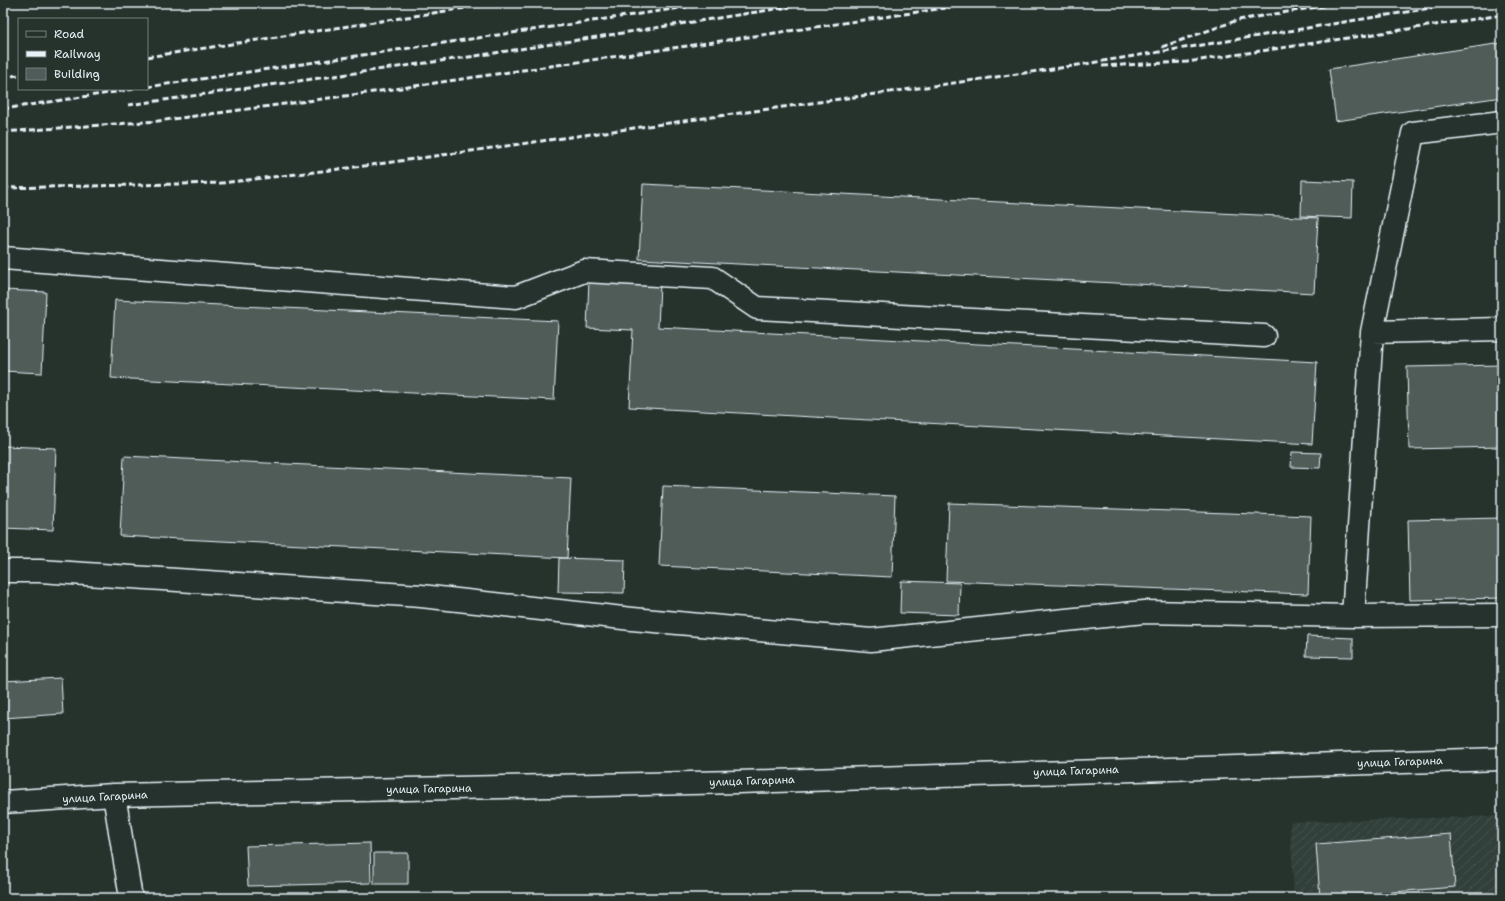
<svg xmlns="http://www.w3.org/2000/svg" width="1505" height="901" viewBox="0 0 1505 901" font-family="'Shantell Sans',sans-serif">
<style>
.industrial{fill:url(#industrial-furrows)}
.building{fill:#505c59;stroke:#e8f1f8}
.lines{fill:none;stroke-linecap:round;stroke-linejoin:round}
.minor-casing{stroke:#e8f1f8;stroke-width:25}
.minor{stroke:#26332d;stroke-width:22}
.rail{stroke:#e8f1f8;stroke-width:3;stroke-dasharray:6 3;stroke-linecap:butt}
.labels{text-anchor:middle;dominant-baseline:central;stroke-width:3;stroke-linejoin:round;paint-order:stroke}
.street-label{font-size:11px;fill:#e8f1f8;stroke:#26332d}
</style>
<defs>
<pattern id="industrial-furrows" width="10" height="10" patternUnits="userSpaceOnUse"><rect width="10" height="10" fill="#333f3a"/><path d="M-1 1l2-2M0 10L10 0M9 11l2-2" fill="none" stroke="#47524e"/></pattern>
</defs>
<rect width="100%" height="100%" fill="#26332d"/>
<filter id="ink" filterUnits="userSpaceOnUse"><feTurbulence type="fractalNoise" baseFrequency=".025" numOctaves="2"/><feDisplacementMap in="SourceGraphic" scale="8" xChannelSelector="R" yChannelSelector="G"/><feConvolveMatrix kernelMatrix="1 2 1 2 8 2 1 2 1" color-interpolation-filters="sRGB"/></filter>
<g filter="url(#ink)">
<path class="industrial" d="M1502 816V898H1294L1290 822Z"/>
<path class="building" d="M1502 43V97L1336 121 1329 69Z
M1302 180 1353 182 1352 218 1301 216Z
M643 184 1318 218 1314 293 639 259Z
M589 280 660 284 658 327 1317 362 1312 444 629 407 633 330 587 328Z
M3 290 46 292 42 373 3 371Z
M115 300 558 321 554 400 111 378Z
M1502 365V447L1409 449 1407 367Z
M3 446 56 448 53 530 3 528Z
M1292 452 1321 453 1320 468 1291 467Z
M124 456 571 478 567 558 120 536Z
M663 486 895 496 892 577 659 566Z
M949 503 1311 516 1308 594 946 581Z
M1502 518V598L1410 600 1408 520Z
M559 558 625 560 624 593 558 592Z
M901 581 960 583 959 615 900 613Z
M1307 636 1353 638V657L1306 656Z
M61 678 63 714 3 718V681Z
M1451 834 1455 887 1320 898 1316 844Z
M370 843 371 883 248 886 246 846Z
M374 853H408V884H374Z"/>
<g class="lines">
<defs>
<path id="minor" d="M3 258 516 297 584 271 713 278 757 308 1264 336
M1372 332 1413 133 1502 122
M3 571H40L421 596 632 619 871 640 1144 612 1353 616 1372 332 1502 329
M1353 616 1502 615
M114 795 131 898
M3 802 114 795 738 782 1502 759"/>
</defs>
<use href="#minor" class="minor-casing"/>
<use href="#minor" class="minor"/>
<path class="rail" d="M1162 47 1238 20 1342 3
M147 57 498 3
M1102 66 1187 62 1502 15
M3 77 19 75
M147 87 714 3
M128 105 469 57 814 3
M3 109 135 89
M3 132 158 121 367 93 979 3
M3 188 222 183 364 166 1060 68 1462 3"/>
</g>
</g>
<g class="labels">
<g class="street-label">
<text transform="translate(1400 762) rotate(-2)">улица Гагарина</text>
<text transform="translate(1076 771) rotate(-2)">улица Гагарина</text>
<text transform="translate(752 781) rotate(-2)">улица Гагарина</text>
<text transform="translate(429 789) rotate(-1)">улица Гагарина</text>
<text transform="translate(105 797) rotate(-3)">улица Гагарина</text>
</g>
</g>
<rect width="1505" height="901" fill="none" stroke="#26332d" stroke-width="16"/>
<rect x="8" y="8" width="1489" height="885" fill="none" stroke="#e8f1f8" stroke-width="1.5" filter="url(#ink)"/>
<rect x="18" y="18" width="130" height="72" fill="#26332d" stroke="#747f7e"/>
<rect x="26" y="31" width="20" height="6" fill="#26332d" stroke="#747f7e"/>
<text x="54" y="38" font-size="12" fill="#e8f1f8">Road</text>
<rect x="26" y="51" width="20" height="6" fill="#e8f1f8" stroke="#747f7e"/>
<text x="54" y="58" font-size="12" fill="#e8f1f8">Railway</text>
<rect x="26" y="68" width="20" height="12" fill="#505c59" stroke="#747f7e"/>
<text x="54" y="78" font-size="12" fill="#e8f1f8">Building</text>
</svg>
